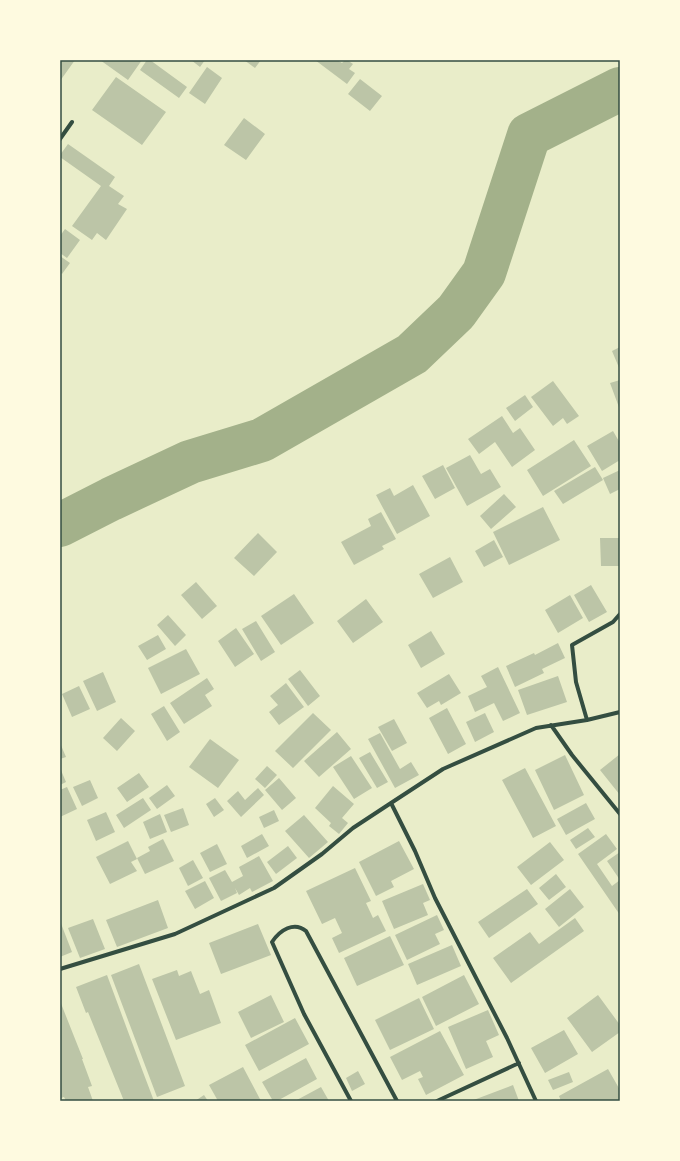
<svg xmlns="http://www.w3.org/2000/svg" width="680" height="1161" viewBox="0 0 680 1161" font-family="Helvetica,sans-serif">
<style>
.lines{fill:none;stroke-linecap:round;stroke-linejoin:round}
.river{stroke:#a3b18a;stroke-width:44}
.building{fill:#bcc5a7}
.minor{stroke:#344e41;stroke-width:4}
.neatline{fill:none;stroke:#344e41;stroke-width:1.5}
</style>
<rect width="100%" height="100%" fill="#e9edc9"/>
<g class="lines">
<path class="river" d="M60 525 111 499 190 462 262 440 412 354 456 312 484 273 529 135 620 89"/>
</g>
<path class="building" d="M60 60H75L60 81Z
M100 60H142L128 80Z
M147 60H150L187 87 179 98 140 70Z
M191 60H205L200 67Z
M244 60H261L255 68Z
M315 60H337L342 63 345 60H347L353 64 349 69 355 73 347 84Z
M207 67 222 78 205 104 189 93Z
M116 77 166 112 142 145 92 110Z
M360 79 382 96 370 111 348 94Z
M244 118 265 134 246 160 224 145Z
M68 144 115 177 109 186 124 196 118 204 127 209 106 240 97 233 92 240 72 226 101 186 60 157V155Z
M65 229 80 240 67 258 60 253V236Z
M60 256 70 263 62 274 60 272Z
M620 347V370L612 351Z
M620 380V410L610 383Z
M553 381 579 416 567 424 563 418 553 426 531 397Z
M525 395 533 407 515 421 506 408Z
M502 416 513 433 520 428 535 450 512 467 495 442 479 454 468 439Z
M613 431 620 443V460L602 471 587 446Z
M574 440 591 466 543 496 527 470Z
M470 455 481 474 490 469 501 487 467 506 446 468Z
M443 465 455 488 435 499 422 476Z
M595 467 603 480 563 504 554 491Z
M620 470V489L610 494 603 478Z
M413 485 430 516 397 534 376 495 390 488 394 496Z
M504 494 516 507 491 529 480 516Z
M543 507 560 540 509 565 493 532Z
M381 512 396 539 382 546 384 549 354 565 341 542 371 526 368 519Z
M258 533 277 552 254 576 234 558Z
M600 538H620V566H601Z
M494 540 503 557 484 567 475 551Z
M450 557 463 582 433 598 419 574Z
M196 582 217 606 202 619 181 595Z
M591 585 607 612 589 622 574 595Z
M294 594 314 623 281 645 261 616Z
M570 595 583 618 558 633 545 610Z
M366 599 383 622 353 643 337 621Z
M168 615 186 635 175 646 157 625Z
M256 621 275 652 261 661 242 629Z
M236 628 254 654 235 667 218 641Z
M431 631 445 654 421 668 408 645Z
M158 635 166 649 147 660 138 646Z
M558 643 565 658 542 669 544 673 515 687 506 666 534 653 535 655Z
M186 649 200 674 161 694 148 668Z
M498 667 520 713 503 721 494 703 475 712 468 696 487 687 481 676Z
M300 670 320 696 308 706 288 679Z
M103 672 116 702 97 711 83 681Z
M449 674 461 693 441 705 439 701 427 708 417 693Z
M558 676 567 702 527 715 518 690Z
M207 678 214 689 205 695 212 706 184 724 170 703Z
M286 683 304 707 279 725 269 712 278 705 270 696Z
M79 686 90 709 72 717 62 694Z
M164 706 180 732 167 741 151 714Z
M447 708 466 744 448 754 429 718Z
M313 713 331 730 293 768 275 751Z
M485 713 494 732 475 742 466 722Z
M121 718 135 731 117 751 103 738Z
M394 719 407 743 392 751 378 727Z
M337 732 351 749 319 777 304 761Z
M380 733 400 769 411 762 419 775 395 788 368 739Z
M210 739 239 760 218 788 189 767Z
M60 743 66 757 60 759Z
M370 752 388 782 377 788 359 758Z
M620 754V795L600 770Z
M565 755 584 795 554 810 535 770Z
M351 756 372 788 354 799 333 767Z
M267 766 277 775 265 788 255 779Z
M60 768 66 782 60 785Z
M525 768 556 826 533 838 502 780Z
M139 773 149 787 127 802 117 788Z
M279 778 296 798 282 810 265 790Z
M90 780 98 798 82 806 73 787Z
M167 785 175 796 157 809 149 798Z
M333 786 354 804 342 818 348 823 339 834 329 826 331 823 315 808Z
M67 787 77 809 60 817V790Z
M258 788 264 795 241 817 227 801 238 791 245 800Z
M143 798 151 810 124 828 116 815Z
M215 798 224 810 214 817 206 804Z
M586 803 595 819 566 835 557 819Z
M183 808 189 825 171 832 164 815Z
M274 810 279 821 264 828 259 817Z
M106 812 115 832 96 841 87 820Z
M160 814 167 832 150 839 143 822Z
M304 815 328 842 309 858 285 831Z
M588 828 595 837 576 849 570 840Z
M262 834 269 846 247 858 241 846Z
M606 834 617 849 597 864 612 886 620 880V915L578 854Z
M163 839 174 861 145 874 137 858 150 851 148 847Z
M128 841 137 859 131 862 137 871 110 884 96 857Z
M399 841 414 869 391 881 394 887 376 896 359 862Z
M550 842 564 860 531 885 517 867Z
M217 844 227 864 210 872 200 853Z
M288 846 297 858 276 874 267 862Z
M620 852V880L607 861Z
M259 856 273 881 252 892 250 888 239 895 235 888 237 893 221 901 209 878 225 870 232 882 243 876 239 867Z
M193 860 203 878 188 886 179 868Z
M355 868 371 901 366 903 373 918 378 915 386 931 339 953 332 938 342 933 335 918 322 924 306 891Z
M556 874 566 887 549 900 539 888Z
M205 881 214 898 195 909 185 891Z
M423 884 430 900 423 903 428 915 394 929 382 901Z
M527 889 538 904 489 938 478 922Z
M570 889 584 907 559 927 545 909Z
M158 900 168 928 117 947 106 920Z
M437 915 444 930 435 934 440 944 407 960 395 935Z
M575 918 584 931 511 983 493 958 530 932 539 944Z
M93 919 105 949 80 958 68 928Z
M60 921 72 952 60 957Z
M258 924 271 955 221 974 209 943Z
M390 936 404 965 357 986 344 958Z
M452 945 461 966 417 985 408 964Z
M139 964 185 1086 157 1097 111 975Z
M177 970 179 976 191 971 200 994 209 990 221 1023 176 1040 152 979Z
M107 975 143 1072 154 1101H124L88 1012 86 1013 76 987Z
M464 975 479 1004 436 1026 422 997Z
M271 995 284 1022 251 1038 238 1012Z
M598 995 620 1025V1032L592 1052 567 1018Z
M419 998 434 1029 390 1050 375 1020Z
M60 1001 83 1059H82L92 1086 88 1087 93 1101H66L64 1097 61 1098 60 1095Z
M488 1010 499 1035 486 1041 493 1057 466 1069 448 1027Z
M295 1018 309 1044 259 1071 245 1045Z
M564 1030 578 1054 545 1073 531 1048Z
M440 1031 464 1075 426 1095 418 1079 423 1077 420 1071 402 1080 390 1057Z
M306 1058 317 1079 277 1101H273L262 1082Z
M243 1067 261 1101H218L209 1085Z
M608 1069 620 1090V1101H561L559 1096Z
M358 1071 365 1084 352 1091 346 1078Z
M569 1072 573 1082 553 1090 548 1080Z
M513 1085 519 1101H471Z
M321 1087 329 1101H295Z
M204 1095 208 1101H195Z"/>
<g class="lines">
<path class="minor" d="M60 139 72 122
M587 720 576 682 572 645 613 622 620 614
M551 725 572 755 620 814
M60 969 175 934 274 888 322 854 353 828 391 803
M351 1101 304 1014 272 942C280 930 294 921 306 931L397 1101
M437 1101 519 1063
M536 1101 507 1038 435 898 415 851 391 803 443 769 536 728 587 720 620 712"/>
</g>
<rect width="680" height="1161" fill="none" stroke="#fefae0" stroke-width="122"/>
<rect x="61" y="61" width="558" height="1039" class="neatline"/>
</svg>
